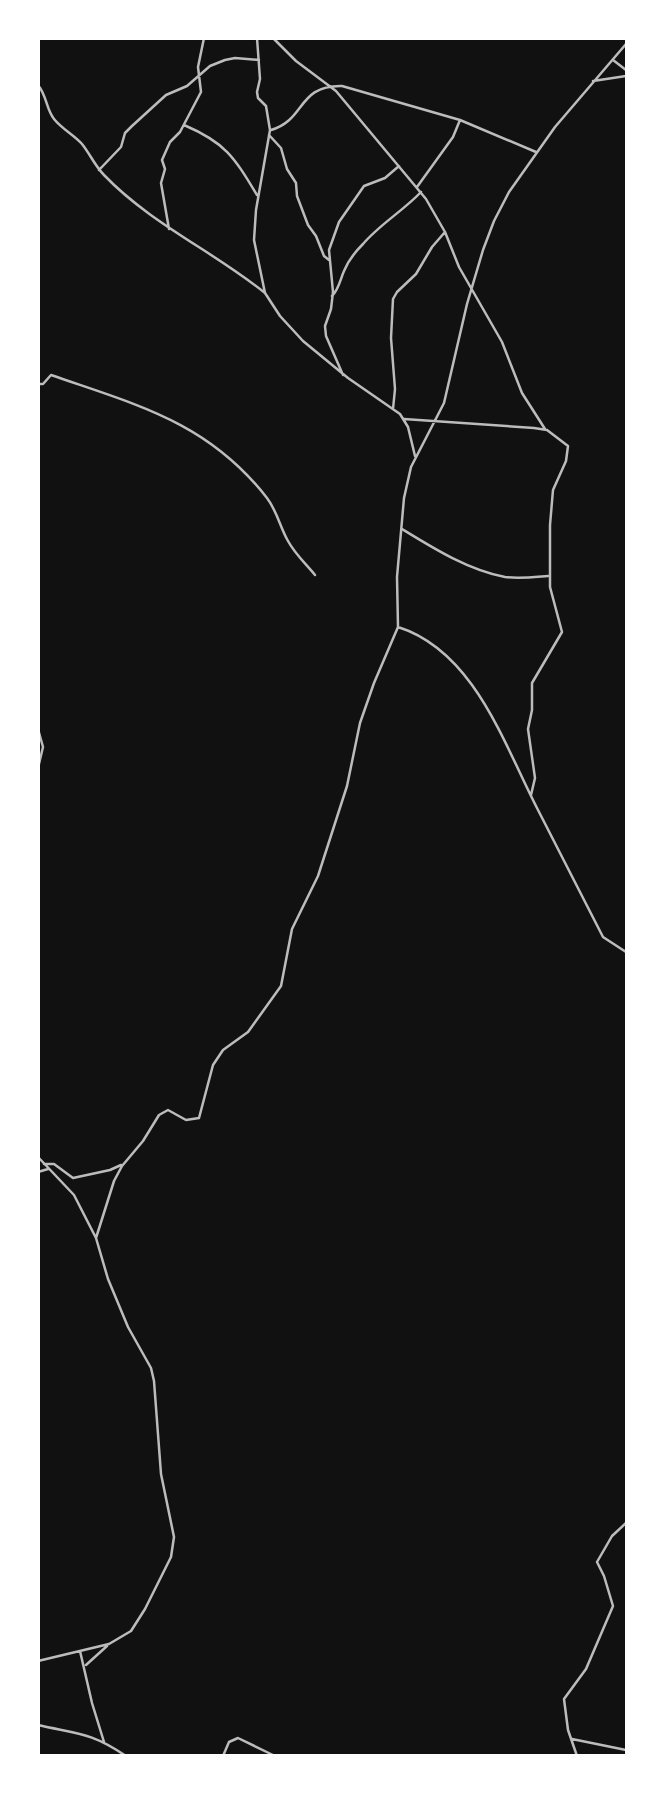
<svg xmlns="http://www.w3.org/2000/svg" width="665" height="1794" viewBox="0 0 665 1794" font-family="'Roboto Condensed',sans-serif">
<style>
.lines{fill:none;stroke-linecap:round;stroke-linejoin:round}
.minor{stroke:#bcbcbc;stroke-width:2.5}
</style>
<rect width="100%" height="100%" fill="#111"/>
<g class="lines">
<path class="minor" d="M257 38 260 79 257 92 258 98 266 106 270 130 256 210 254 240 265 293 280 316 303 341 348 378 400 414 408 427 415 456
M273 38 296 61 336 91 426 199 445 232 459 267 502 342 522 393 545 429
M613 60 626 70
M593 81 626 76
M38 85C47 96 46 109 54 119 62 129 74 135 82 144 90 154 95 166 104 175 151 224 213 251 265 293
M184 125C226 143 234 157 257 195
M271 130C306 120 297 85 342 86L460 120 536 152
M269 135 281 148 287 169 296 183 297 196 308 225 316 236 324 256 329 260
M99 170 121 147 125 133 132 126 166 95 187 86 210 66 225 60 235 58 259 60
M417 187 453 137 460 120
M169 229 161 183 165 169 162 160 170 142 180 132 201 92 198 67 204 38
M332 296C339 289 340 280 344 271 348 261 355 252 363 244 380 224 403 211 421 192
M343 375 326 336 325 326 331 309 333 292 329 250 339 222 364 186 385 178 399 166
M38 384H43L51 375C137 405 208 422 267 498 277 511 280 527 288 541 295 554 306 564 315 575
M393 409 395 389 391 338 393 299 397 292 416 274 432 247 445 232
M404 419 534 428 547 430 568 446 566 461 553 490 550 525V587L562 632 532 683V710L528 729 535 778 531 795
M402 529C433 548 468 570 505 577 519 579 535 577 548 576
M398 627C474 651 504 744 537 808 559 851 581 894 603 937L626 952
M38 729 43 747 38 768
M38 1157 74 1195 96 1238
M44 1164H54L73 1178 110 1170 121 1165
M38 1172 48 1169
M80 1651 92 1703 104 1742
M38 1661 109 1644 131 1631 145 1609 171 1557 174 1537 161 1474 154 1381 151 1368 128 1327 108 1279 96 1238 114 1181 122 1166 143 1141 159 1115 168 1110 186 1120 199 1118 213 1065 223 1050 248 1032 281 986 292 929 318 876 347 786 360 723 374 683 398 627 397 577 404 498 411 467 444 403 467 304 483 250 494 221 509 192 555 127 626 44
M86 1665 107 1646
M38 1725C77 1734 91 1732 126 1756
M572 1739 626 1750
M223 1756 229 1742 238 1738 275 1756
M577 1756 568 1730 564 1699 586 1669 613 1606 604 1576 597 1562 612 1536 626 1523"/>
</g>
<rect width="665" height="1794" fill="none" stroke="#ffffff" stroke-width="80"/>
</svg>
